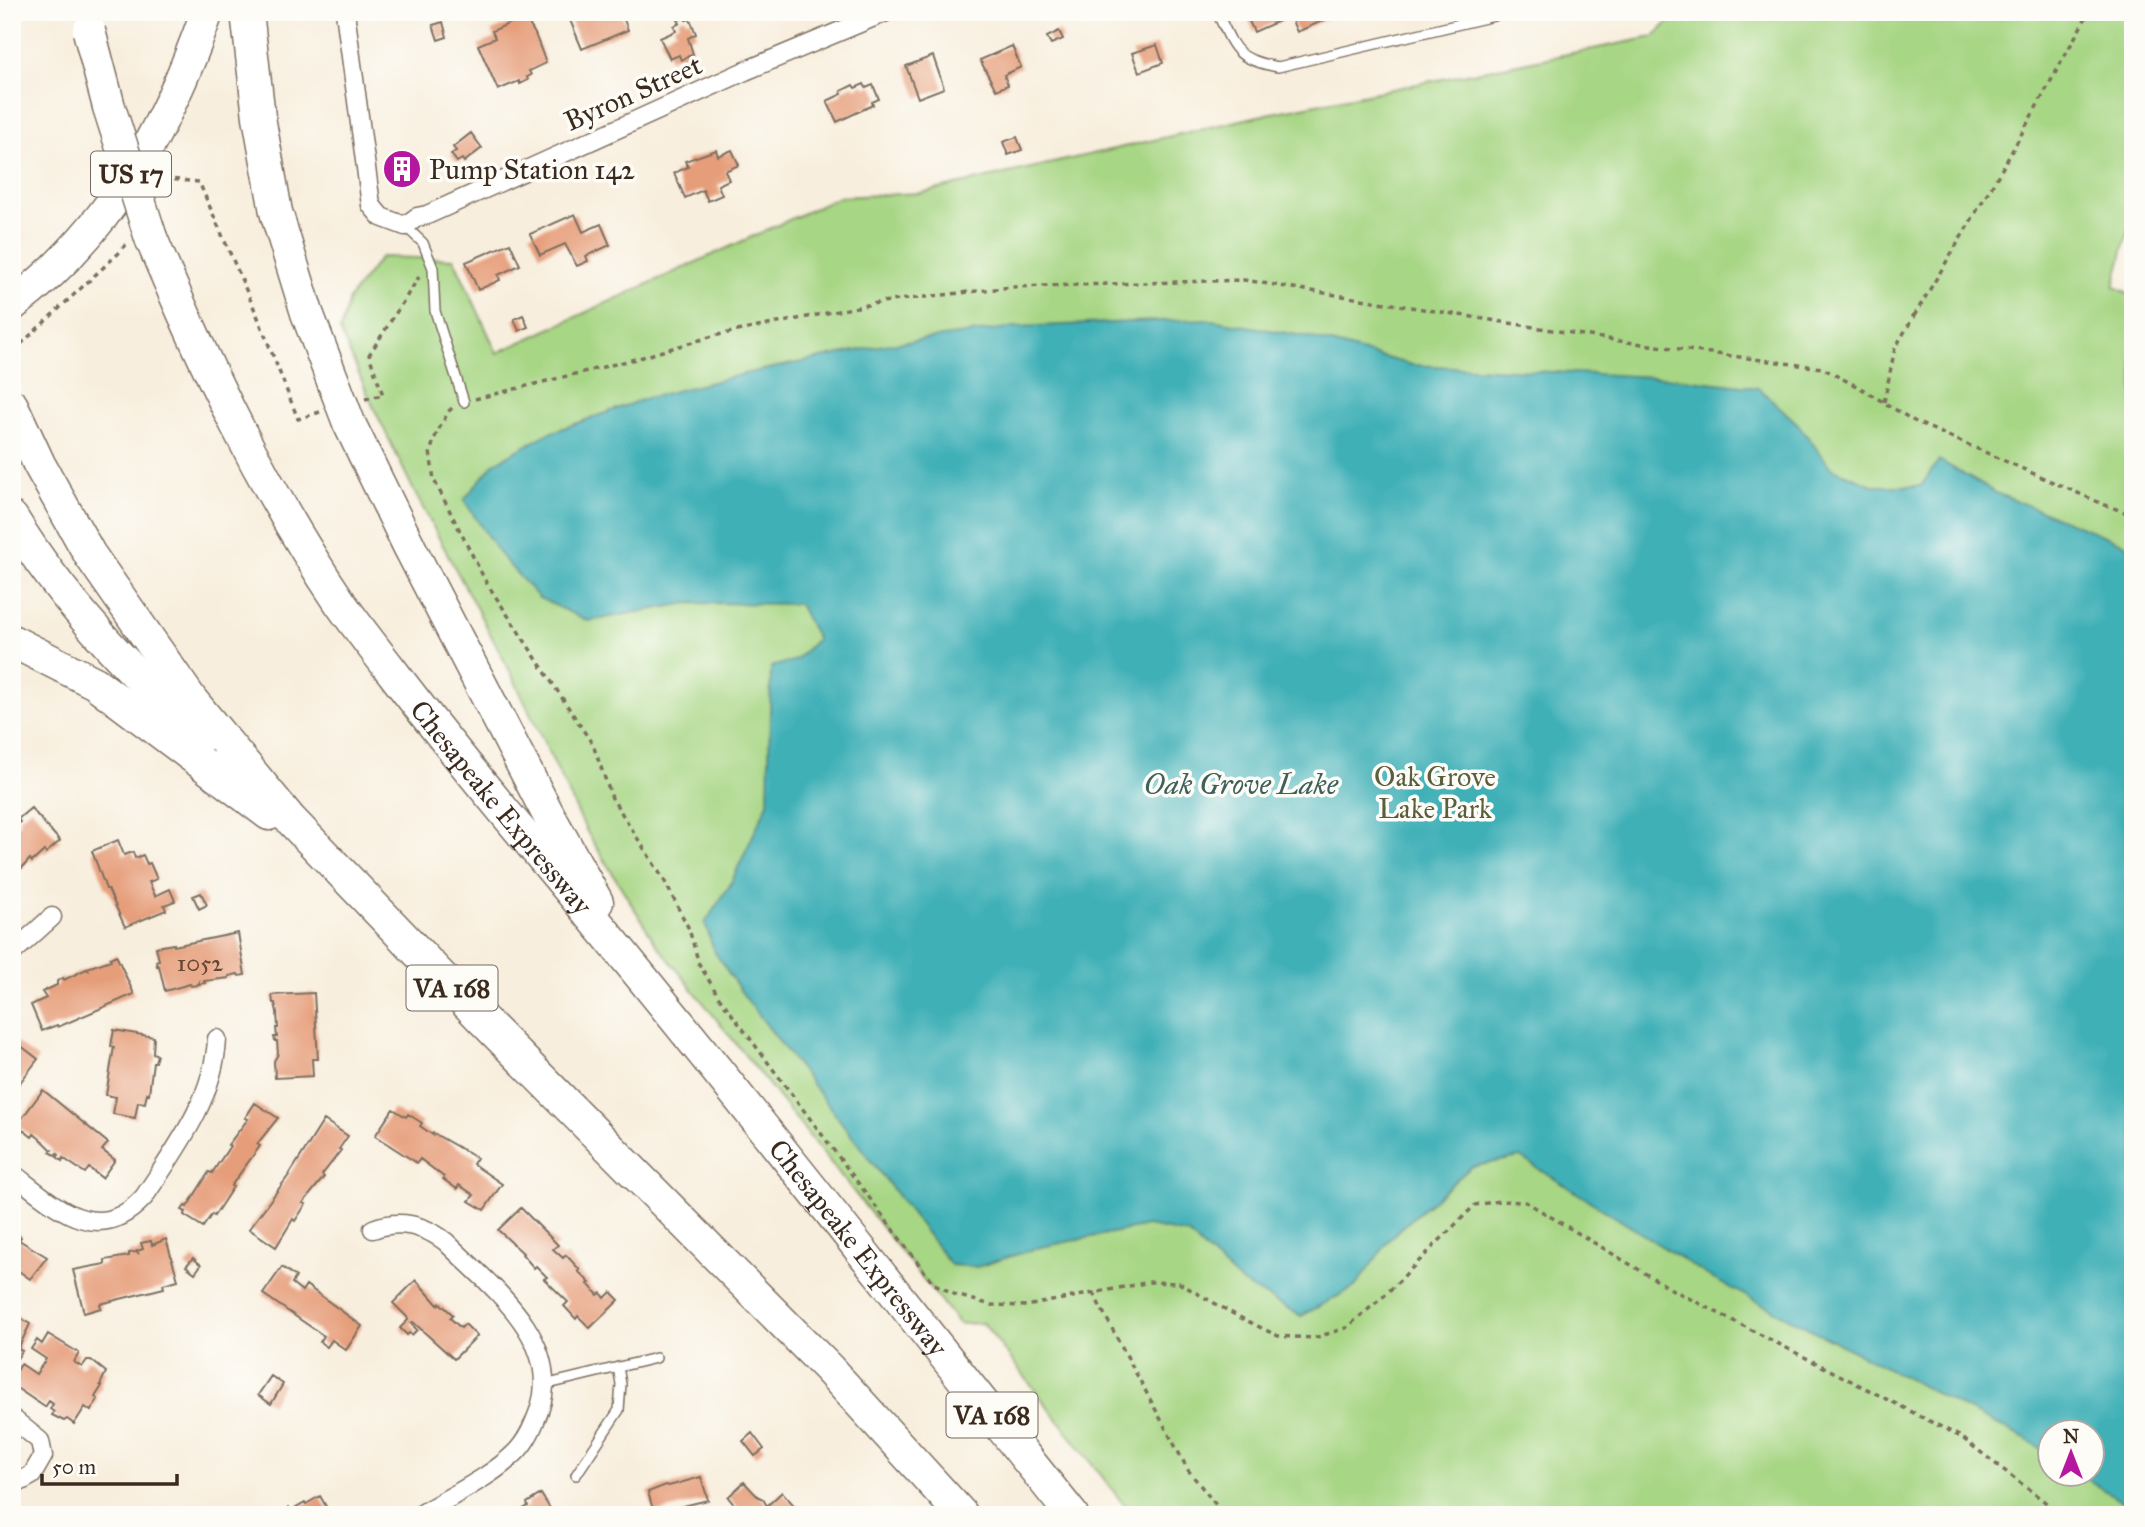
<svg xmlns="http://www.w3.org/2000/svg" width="2145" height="1527" viewBox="0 0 2145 1527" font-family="'IM FELL Great Primer',serif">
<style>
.green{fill:#a7d684;stroke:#718051;stroke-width:2;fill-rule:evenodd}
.water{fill:#3fb0b7;stroke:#3d6d6a;stroke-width:2}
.building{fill:#e69d79}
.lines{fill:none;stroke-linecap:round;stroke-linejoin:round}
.service-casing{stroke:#7d6f61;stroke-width:12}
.minor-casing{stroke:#7d6f61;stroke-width:21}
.motorway-casing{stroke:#7d6f61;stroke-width:35}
.path{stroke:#7d6f61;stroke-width:3.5;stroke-dasharray:5 5;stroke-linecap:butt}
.service{stroke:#fff;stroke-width:9}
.minor{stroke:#fff;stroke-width:18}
.motorway{stroke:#fff;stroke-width:32}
.motorway-bridge-casing{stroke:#7d6f61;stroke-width:35;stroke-linecap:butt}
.motorway-bridge{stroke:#fff;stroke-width:32}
.labels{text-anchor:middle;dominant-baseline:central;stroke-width:7;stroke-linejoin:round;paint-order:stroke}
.number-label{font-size:24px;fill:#664735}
.shield{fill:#fdfcf7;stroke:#75695f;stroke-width:2}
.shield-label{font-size:26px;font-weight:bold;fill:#3b2a1e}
.street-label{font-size:28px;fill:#3b2a1e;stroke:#fdfcf7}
.poi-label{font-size:28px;fill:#3b2a1e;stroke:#fdfcf7;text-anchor:start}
.park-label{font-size:28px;fill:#5b5e3d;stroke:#fdfcf7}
.water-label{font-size:30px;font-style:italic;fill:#3d605b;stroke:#fdfcf7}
</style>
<rect width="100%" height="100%" fill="#fdfcf7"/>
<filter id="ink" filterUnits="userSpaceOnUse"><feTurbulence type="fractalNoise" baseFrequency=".0143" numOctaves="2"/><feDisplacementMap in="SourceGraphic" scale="14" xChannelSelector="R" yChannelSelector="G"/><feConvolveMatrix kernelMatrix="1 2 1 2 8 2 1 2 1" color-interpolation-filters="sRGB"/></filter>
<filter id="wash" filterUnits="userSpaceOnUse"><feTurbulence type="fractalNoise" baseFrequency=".00686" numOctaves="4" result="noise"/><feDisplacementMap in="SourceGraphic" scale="28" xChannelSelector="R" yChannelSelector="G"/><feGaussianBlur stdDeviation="1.57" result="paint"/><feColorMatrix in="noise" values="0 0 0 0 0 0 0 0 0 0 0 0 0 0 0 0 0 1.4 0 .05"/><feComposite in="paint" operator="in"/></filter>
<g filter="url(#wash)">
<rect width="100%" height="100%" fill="#f8eedd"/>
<path class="green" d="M1679 12H2133V211L2114 287 2133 295V1515H1132L983 1323 959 1324 655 942 587 832 511 673 415 493 373 406 340 331 349 299 381 257 454 259 497 353 839 197 921 193 1272 113 1653 37ZM2050 1432H2092V1474H2050Z"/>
<path class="water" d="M1206 319 1309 337 1412 365 1674 378 1759 388 1798 424 1831 468 1875 486H1921L1939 460 1996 493 2133 547V1508L2081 1475 2092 1474V1432H2050V1455L2029 1441 1715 1280 1520 1157 1471 1167 1391 1237 1355 1287 1301 1316 1242 1283 1188 1234 1147 1226 1041 1247 977 1267 951 1265 742 993 714 951 705 923 730 885 768 803 771 667 796 660 817 639 799 604 688 603 588 621 539 598 500 555 464 500 493 464 547 434 647 398 748 373 884 345 1015 327Z"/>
<g id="blocks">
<path class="building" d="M589 12H621L628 30 582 49 570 20Z
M1245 12H1343L1297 32 1290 16 1254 32Z
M685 17 686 20 690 19 696 34 688 38 693 54 681 60 679 55 670 59 660 38 676 31 674 26 680 23 678 20Z
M526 19 535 34 546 63 529 71 531 75 527 77 528 80 520 84 519 81 498 90 478 45 495 38 492 31 517 20 518 23Z
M443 22 447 37 438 40 433 25Z
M1059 31 1063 39 1051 44 1047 37Z
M1157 45 1163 63 1139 72 1132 53Z
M1012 46 1021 67 1004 75 1008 85 996 90 980 60Z
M933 56 944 88 918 98 906 66Z
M864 84 866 88 873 85 879 99 872 102 873 105 837 122 827 101 842 94 841 91 853 85 855 88Z
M471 133 482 148 464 162 462 159 457 162 451 154 456 151 453 147Z
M1017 137 1022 150 1008 155 1003 142Z
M716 150 718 156 732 150 739 165 725 171 729 180 718 185 722 195 708 201 703 190 685 198 674 173 688 167 685 161Z
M400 160 410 165 404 178 394 173Z
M575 214 583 232 601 224 610 245 586 256 588 261 577 266 565 244 540 255 530 234Z
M510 243 520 265 498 275 500 280 478 290 466 262Z
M523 315 528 327 519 331 514 319Z
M31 808 60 841 46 853 44 851 32 862 30 859 22 868 18 869 20 872 12 879V828L20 822 18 819Z
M118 840 124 855 133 852 135 858 143 855 147 864 150 863 157 879 149 882 155 896 170 889 175 901 164 905 166 910 125 927 108 889H106L92 851Z
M201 893 207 905 199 909 193 896Z
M238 933 245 975 239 976 238 974 229 976V978L204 981 205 983 199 984V982L197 985 191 986 190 984 165 991 159 966H157L156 961 159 960 156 947 174 944V946Z
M116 955 134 994 58 1027 57 1025 42 1031 31 1005 46 998 42 992 57 985V981L63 978 64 980 86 969 88 970 87 968 111 960 110 958Z
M314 993 318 1059H312L313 1076 275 1078 274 1061 278 1054 277 1041H275L274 1037H277L276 1028H278L277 1012 275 1003H273L272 995Z
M114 1030 154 1037 153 1053 157 1055 155 1062H153L149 1094 147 1093 145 1103 138 1102 135 1118 113 1114 116 1097 106 1095 114 1047 111 1046Z
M12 1039 38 1059 12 1093Z
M43 1090 108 1143 102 1150 115 1160 102 1178 89 1168 85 1173 63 1158 62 1161 57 1157 59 1155 57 1153 55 1155 50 1152 52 1150 45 1143 34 1134 32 1137 17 1125Z
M255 1103 278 1118 257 1144 260 1146 231 1186 233 1187 214 1216 212 1214 203 1227 184 1215 186 1212 182 1210 185 1206 187 1207 209 1172 212 1173 230 1146 228 1145 248 1119 245 1118Z
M393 1109 406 1117 408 1114 422 1123 420 1126 433 1135V1133L477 1158 473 1164 502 1184 484 1210 469 1201 474 1195 459 1185 457 1189 443 1179 444 1177 420 1159 417 1163 375 1136Z
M324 1120 348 1136 339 1149 341 1150 322 1175 324 1177 303 1203 306 1204 295 1221 293 1219 276 1247 249 1229 289 1175Z
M521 1208 558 1245 553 1249 563 1258 566 1255 580 1270 578 1271 590 1283 588 1284 598 1295 601 1293 605 1298 611 1292 619 1300 590 1328 578 1316 576 1319 564 1306 568 1302 544 1279 547 1277 536 1266 534 1268 522 1254 523 1253 498 1230Z
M12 1230 21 1237 19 1240 47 1257 30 1279 16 1269 18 1266 12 1262Z
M166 1239 178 1280 163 1284 164 1288 100 1304 101 1308 84 1313 73 1270 105 1264V1260L129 1256V1253L135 1252 138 1253 137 1251 143 1249 141 1243 151 1241 152 1245Z
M193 1258 201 1265 195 1273 186 1266Z
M282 1267 296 1277 292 1283 302 1291 306 1285 362 1326 346 1350 332 1340 327 1347 320 1342 324 1336 263 1294Z
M416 1280 438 1305 440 1303 453 1315 450 1318 461 1328 465 1324 477 1336 454 1359 413 1322 411 1323 417 1330 412 1335 409 1333 407 1335 400 1328 408 1320 407 1317 393 1303Z
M12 1312 30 1324 18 1349 22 1351 14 1363 12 1361Z
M48 1334 79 1353 74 1362 82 1367 87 1360H91L106 1372 100 1385 102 1386 95 1397 98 1399 91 1411 85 1407 74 1424 67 1419 64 1421 52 1415 54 1412 50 1409 53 1404 49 1401 45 1407 12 1385 17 1376 15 1374 21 1364 36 1374 46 1359 31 1349 37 1340 42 1344Z
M271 1376 283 1384 271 1404 258 1395Z
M752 1433 764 1449 755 1456 743 1441Z
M701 1477 708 1500 654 1513 648 1492 666 1485 669 1486Z
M744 1482 757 1496 763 1499 767 1506 782 1492 801 1513 742 1515 728 1497Z
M541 1494 554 1515H506L513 1511 515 1514 528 1506 527 1503Z
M320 1496 331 1515H278L289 1508 291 1511 305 1503 306 1504Z"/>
</g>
</g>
<g filter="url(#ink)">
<use href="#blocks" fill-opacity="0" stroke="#7d6f61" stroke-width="2"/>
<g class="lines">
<defs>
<path id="service" d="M1217 12C1235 50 1235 59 1278 67L1494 16
M1492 12 1494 16 1503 12
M405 226 423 243 433 268 435 311 464 402
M544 1385 656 1358
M576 1475 619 1410 621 1384 618 1367"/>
<path id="minor" d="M345 12 371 205 381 217 405 226 417 217 427 215 745 71 886 12
M12 953 52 917
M12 1173C54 1205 97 1249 144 1197 176 1148 214 1099 217 1039
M373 1229C400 1219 424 1225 446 1242 489 1285 562 1338 540 1408 534 1425 527 1442 514 1454 488 1479 450 1496 420 1515
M12 1418 40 1441 43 1456 32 1475 12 1486"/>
<g id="motorway">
<path d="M247 12 259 117 276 212 307 313 349 423 410 548 548 814 597 902"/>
<path id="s1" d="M151 238C204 365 264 490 341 604 358 628 376 651 394 674 469 773 551 866 630 963 779 1145 924 1331 1072 1515"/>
<path d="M12 305C111 231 167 127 207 12"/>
<path d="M12 406 39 464 90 555 192 701 289 818 480 1017 828 1368 962 1515"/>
<path d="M12 518C62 601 131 671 200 737"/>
<path d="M12 641 95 683 269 814"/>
</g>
</defs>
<use href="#service" class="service-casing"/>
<use href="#minor" class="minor-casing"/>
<use href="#motorway" class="motorway-casing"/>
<path class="path" d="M163 192 168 179 199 182 257 315 298 419 320 412
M1914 316 2006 162 2089 12
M12 349 22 343 121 251 128 241
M365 399 383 395 369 355 419 277
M475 399 639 358 713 336 882 302 1012 287 1244 280 1620 341 1822 368 1862 389 1914 421 2105 505 2133 515
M1884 402 1895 348 1914 316 1910 314
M452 408 449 411 437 432 430 452 434 480 486 582 593 745 612 798 664 880 689 929 699 964 719 997 933 1283 956 1295 991 1305 1026 1306 1150 1282 1179 1283 1239 1317 1278 1336 1314 1338 1346 1328 1384 1296 1475 1205 1499 1201 1526 1202 1673 1290 1961 1437 2062 1515
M1093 1293 1188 1470 1224 1515"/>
<use href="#service" class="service"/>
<use href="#minor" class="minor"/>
<use href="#motorway" class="motorway"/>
<defs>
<path id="motorway-bridge" d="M89 31 109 107 151 238"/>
</defs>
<use href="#motorway-bridge" class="motorway-bridge-casing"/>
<use href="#motorway-bridge" class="motorway-bridge"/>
</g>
</g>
<defs>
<symbol id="building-disc" viewBox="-11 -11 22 22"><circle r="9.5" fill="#b5179e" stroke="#fdfcf7"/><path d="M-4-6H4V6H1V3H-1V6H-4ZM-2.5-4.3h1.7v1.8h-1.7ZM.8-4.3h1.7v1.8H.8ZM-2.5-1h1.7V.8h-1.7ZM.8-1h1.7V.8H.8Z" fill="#fff"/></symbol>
</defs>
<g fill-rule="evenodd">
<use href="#building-disc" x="380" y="147" width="44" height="44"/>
</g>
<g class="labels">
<g class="number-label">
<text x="200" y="963">1052</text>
</g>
<g class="shield">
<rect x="91" y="151.5" width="80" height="45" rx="5"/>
<rect x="406.5" y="965.5" width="91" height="45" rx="5"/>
<rect x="946.5" y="1392.5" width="91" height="45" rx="5"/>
</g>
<g class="shield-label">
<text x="131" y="174">US 17</text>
<text x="452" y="988">VA 168</text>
<text x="992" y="1415">VA 168</text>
</g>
<g class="street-label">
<text transform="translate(633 93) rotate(-24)">Byron Street</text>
<text stroke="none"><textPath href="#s1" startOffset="672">Chesapeake Expressway</textPath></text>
<text stroke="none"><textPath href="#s1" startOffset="1239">Chesapeake Expressway</textPath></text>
</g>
<g class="poi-label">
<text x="429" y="169">Pump Station 142</text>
</g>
<g class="park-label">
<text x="1435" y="776">Oak Grove<tspan x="1435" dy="32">Lake Park</tspan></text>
</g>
<g class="water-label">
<text x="1241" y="784">Oak Grove Lake</text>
</g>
</g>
<rect width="2145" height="1527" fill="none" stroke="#fdfcf7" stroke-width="42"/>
<g transform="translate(2071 1453)"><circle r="33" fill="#fdfcf7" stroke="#afa8a0" stroke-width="2"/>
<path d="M0-5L12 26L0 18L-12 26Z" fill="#b5179e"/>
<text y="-10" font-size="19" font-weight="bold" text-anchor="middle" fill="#3b2a1e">N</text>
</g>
<path d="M42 1474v10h135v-10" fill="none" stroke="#3b2a1e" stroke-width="3.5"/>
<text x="52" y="1474" font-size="21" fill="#3b2a1e" stroke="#fdfcf7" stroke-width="5" paint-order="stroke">50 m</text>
</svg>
